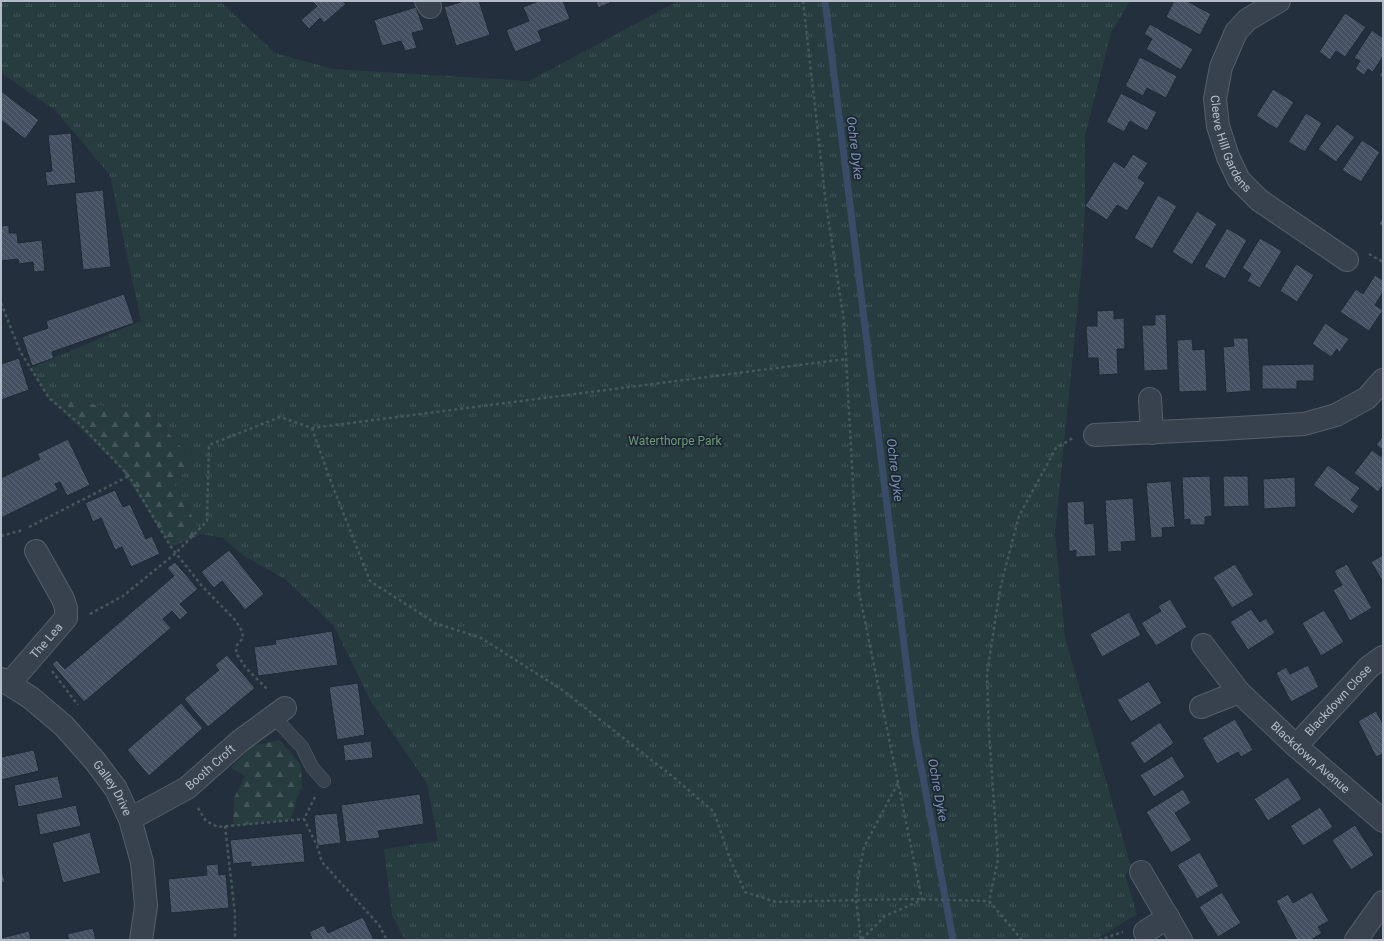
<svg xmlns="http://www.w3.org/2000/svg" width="1384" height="941" viewBox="0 0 1384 941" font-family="Roboto,sans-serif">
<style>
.forest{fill:url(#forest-firs)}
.park{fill:url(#park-tufts)}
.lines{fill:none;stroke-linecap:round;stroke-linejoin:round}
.stream{stroke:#394c67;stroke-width:7}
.building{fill:url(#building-back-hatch);stroke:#1f2835}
.lane-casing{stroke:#565f6c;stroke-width:14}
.street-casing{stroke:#565f6c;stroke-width:24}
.path{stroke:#44595c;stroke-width:2.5;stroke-dasharray:3 3;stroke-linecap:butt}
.lane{stroke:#38414e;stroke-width:13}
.street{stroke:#38414e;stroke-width:22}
.labels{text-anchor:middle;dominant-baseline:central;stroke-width:3.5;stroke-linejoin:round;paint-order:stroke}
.street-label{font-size:12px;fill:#b4bcc9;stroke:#1d2633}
.park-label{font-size:12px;fill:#6b9a76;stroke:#1d2633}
.water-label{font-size:13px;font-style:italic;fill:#7c92b1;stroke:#1d2633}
</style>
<defs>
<pattern id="forest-firs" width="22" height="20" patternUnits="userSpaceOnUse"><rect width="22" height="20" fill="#263c3f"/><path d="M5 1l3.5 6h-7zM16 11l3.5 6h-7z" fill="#435659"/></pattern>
<pattern id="park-tufts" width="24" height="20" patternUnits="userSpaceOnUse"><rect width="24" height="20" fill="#263c3f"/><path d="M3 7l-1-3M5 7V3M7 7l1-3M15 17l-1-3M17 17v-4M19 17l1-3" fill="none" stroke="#435659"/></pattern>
<pattern id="building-back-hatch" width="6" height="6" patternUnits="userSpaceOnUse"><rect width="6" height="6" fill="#455162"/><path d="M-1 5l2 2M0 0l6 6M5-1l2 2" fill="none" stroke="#5d6877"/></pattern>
</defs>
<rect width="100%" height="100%" fill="#242f3e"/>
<path class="forest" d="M49 398 150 412 195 463 173 481 202 534 171 547 121 468Z
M280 740 301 766 302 789 297 797 291 820 233 826 234 798 245 776 231 768 252 746Z"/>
<path class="park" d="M1 1H220L275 53 333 69 529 81 678 1H1130L1111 33 1085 135V206L1082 264 1055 534 1065 638 1131 867 1125 875 1137 914 1095 940H405L392 915 384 849 438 841 427 783 371 702 334 626 285 579 244 556 223 538 202 534 173 481 195 463 150 412 49 398 30 368 141 321 110 175 56 111 1 73Z"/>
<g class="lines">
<path class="stream" d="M825 1 915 734 953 940"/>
</g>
<path class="building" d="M312 1H343L346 4 324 23 320 18 309 29 301 20 317 6Z
M464 1H479L490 35 456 46 444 7Z
M539 1H563L570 19 538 31 542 41 515 52 506 30 529 21 523 7Z
M596 1H614L598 8Z
M1174 1H1187L1211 14 1200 35 1166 17Z
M416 7 424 30 412 33 417 48 405 51 401 41 382 46 374 20Z
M1345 13 1366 27 1345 57 1336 51 1330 60 1319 52Z
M1150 24 1193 49 1181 70 1146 49 1152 39 1144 34Z
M1372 30 1383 38V56L1373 72 1368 69 1364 75 1355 69 1360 61 1354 58Z
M1140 57 1177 76 1166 98 1147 88 1143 96 1125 86Z
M1383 70V78L1379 76Z
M1273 89 1294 102 1277 129 1256 116Z
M1 91 39 120 25 139 1 120Z
M1121 93 1157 112 1147 131 1130 121 1124 132 1106 122Z
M1306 113 1322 123 1305 152 1288 142Z
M1337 124 1355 137 1336 162 1318 149Z
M71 133 76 183 47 186 45 172 52 171 48 135Z
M1362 140 1380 152 1361 182 1342 170Z
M1133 154 1148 163 1138 178 1145 183 1127 211 1117 205 1107 220 1085 206 1114 161 1124 168Z
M103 190 111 267 83 270 75 193Z
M1158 195 1177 206 1152 249 1134 238Z
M1197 211 1217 224 1192 265 1172 252Z
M1383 217V227L1379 224Z
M9 225V233H17L18 243 42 240 45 271 34 272 33 262 19 264 18 259 1 261V226Z
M1227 228 1247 240 1225 279 1204 267Z
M1260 238 1282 251 1260 288 1247 281 1251 274 1242 268Z
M1296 264 1314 275 1297 302 1280 291Z
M1375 275 1383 280V292L1375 305 1383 310 1369 331 1340 312 1356 289 1363 294Z
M124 294 134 323 52 352 54 358 32 366 22 337 48 328 46 321Z
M1114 310V319L1124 318 1125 349H1117L1118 374 1099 375 1098 358H1088L1086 326H1097V311Z
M1166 314 1168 370 1144 371 1142 325H1155V315Z
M1325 323 1349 339 1339 353 1337 349 1331 357 1312 344Z
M1233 338H1248L1251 391 1226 393 1223 347 1234 346Z
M1192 339 1193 350 1205 349 1207 391 1179 392 1177 340Z
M19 358 29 390 1 400V364Z
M1314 364V381H1297V389H1262V365Z
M1383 436V450L1376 445Z
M68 439 90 485 67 496 60 482 55 484 58 490 1 518V478L40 459 37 454Z
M1372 450 1383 458V485L1378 492 1354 473Z
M1328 465 1360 488 1351 500 1359 506 1353 514 1313 485Z
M1210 476 1212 516 1205 517V525H1190V519L1184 520 1182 477Z
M1223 476H1248L1249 506 1224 507Z
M1295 477 1296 507 1264 509 1263 479Z
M1171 481 1175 527 1162 528 1163 537 1151 538 1146 483Z
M115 490 123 507 130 504 146 539 152 536 160 554 131 567 122 547 115 550 101 518 93 522 85 503Z
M1133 498 1136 541 1121 542 1122 551 1108 552 1105 500Z
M1084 501 1085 524 1094 523 1096 556 1076 557V550L1069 552 1067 502Z
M229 550 264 594 245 610 222 581 214 588 201 572Z
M1383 555V582L1371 562Z
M175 562 198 589 180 604 188 613 180 620 172 611 163 619 171 628 84 702 52 664 57 660 65 669 174 576 167 568Z
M1235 564 1254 595 1232 608 1213 577Z
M1347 564 1372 608 1350 621 1333 590 1342 585 1334 571Z
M1170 599 1187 627 1156 646 1141 623 1161 611 1158 606Z
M1251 609 1260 622 1266 618 1275 633 1248 650 1230 622Z
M1324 610 1344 642 1321 656 1302 623Z
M1129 612 1141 635 1102 657 1090 634Z
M332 631 338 665 258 676 254 647 276 644 275 640Z
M227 655 255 688 208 727 184 699 219 670 215 665Z
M1308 665 1319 687 1291 702 1276 673 1286 667 1290 674Z
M1149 681 1162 703 1131 722 1117 700Z
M358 683 365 735 337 740 329 687Z
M181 703 203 728 149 776 127 750Z
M1376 711 1383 724V754L1376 757 1358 721Z
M1235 719 1253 750 1241 757 1238 752 1217 764 1202 738Z
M1160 722 1174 743 1144 764 1130 743Z
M371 741 373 758 345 761 343 745Z
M34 750 39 771 1 780V757Z
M1172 756 1185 777 1154 797 1140 775Z
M58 776 63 798 18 807 14 785Z
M1288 777 1302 799 1268 821 1254 799Z
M1183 789 1191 803 1175 813 1192 840 1171 853 1146 812Z
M420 794 424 824 378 831 380 838 346 842 341 805Z
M76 805 81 826 40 835 36 814Z
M1320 807 1333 827 1303 846 1290 826Z
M337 813 341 843 317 846 314 815Z
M1355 825 1374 855 1351 870 1332 840Z
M90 832 101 873 63 883 52 843Z
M302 833 305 862 251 867V862L233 864 230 840Z
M1200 852 1219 886 1197 899 1177 865Z
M218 864 219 875 226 874 229 908 171 913 168 879 207 875 206 865Z
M1 868 5 882 1 883Z
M1222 892 1241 923 1218 937 1199 907Z
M1312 892 1329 921 1318 927 1322 933 1311 940H1297L1276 901 1288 894 1293 903Z
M363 917 374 940H307L312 938 309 932 324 925 328 933Z
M93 928 96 940H69L67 934Z
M29 931 31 940H1V938Z"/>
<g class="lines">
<defs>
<path id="lane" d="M273 716 302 747 312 767 324 781"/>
<g id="street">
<path d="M426 1 430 7"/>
<path id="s1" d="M1279 1 1247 20 1236 32 1221 67 1215 99 1218 126 1228 157 1239 180 1259 200 1347 260"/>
<path d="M1150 399 1152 433"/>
<path d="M1095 435 1220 429 1304 424 1336 415 1367 398 1383 380"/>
<path id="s2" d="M1203 645 1239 692 1296 746 1383 821"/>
<path id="s3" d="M1 679 31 698 64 726 95 761 116 789 130 819 142 862 146 906 141 940"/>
<path id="s4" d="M9 684 66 618V608L63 599 36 551"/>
<path d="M1201 707 1239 692"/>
<path id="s5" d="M1296 746 1369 667 1383 657"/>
<path id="s6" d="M130 819 187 788 240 741 285 708"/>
<path d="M1141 872 1181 940"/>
<path d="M1145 932 1168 917"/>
<path d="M1356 940 1383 902"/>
</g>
</defs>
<use href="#lane" class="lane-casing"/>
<use href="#street" class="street-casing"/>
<path class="path" d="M803 1 826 204 844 321 859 592 922 900
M1369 254 1383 262
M1 303 20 351 49 398 81 425 129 476 171 547 202 586 236 621 242 631 243 638 237 645 236 653 246 668 268 690
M312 428 328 474 370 581 435 623 481 638 561 689 672 776 714 812 730 859 745 892 776 902 908 899 989 901
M29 527 129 476
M1 536 23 530
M90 614 123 596 176 553 207 521 209 445 280 417 312 428 846 359
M52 671 78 705
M315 797 304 819 317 846 322 862 379 925 387 940
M198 808 206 821 218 827 304 819
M225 826 235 914V940
M861 939 856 900 858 877 864 847 898 783
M862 939 885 916 922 900
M1022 940 989 901 998 860 989 732 987 674 1000 589 1019 516 1056 448 1073 438
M1099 940 1123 932"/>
<use href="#lane" class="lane"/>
<use href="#street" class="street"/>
</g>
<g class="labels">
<g class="street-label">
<text stroke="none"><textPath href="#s1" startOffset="172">Cleeve Hill Gardens</textPath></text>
<text stroke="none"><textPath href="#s4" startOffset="57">The Lea</textPath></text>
<text stroke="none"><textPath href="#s5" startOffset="62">Blackdown Close</textPath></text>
<text stroke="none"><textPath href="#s2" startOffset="156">Blackdown Avenue</textPath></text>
<text stroke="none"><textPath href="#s6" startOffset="96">Booth Croft</textPath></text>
<text stroke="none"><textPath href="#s3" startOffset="158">Galley Drive</textPath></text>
</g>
<g class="park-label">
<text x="675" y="441">Waterthorpe Park</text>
</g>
<g class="water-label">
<text transform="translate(855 148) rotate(83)">Ochre Dyke</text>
<text transform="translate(895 470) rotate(83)">Ochre Dyke</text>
<text transform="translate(938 790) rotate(80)">Ochre Dyke</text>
</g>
</g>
<rect width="1384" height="941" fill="none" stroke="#b4bcc9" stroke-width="4"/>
</svg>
